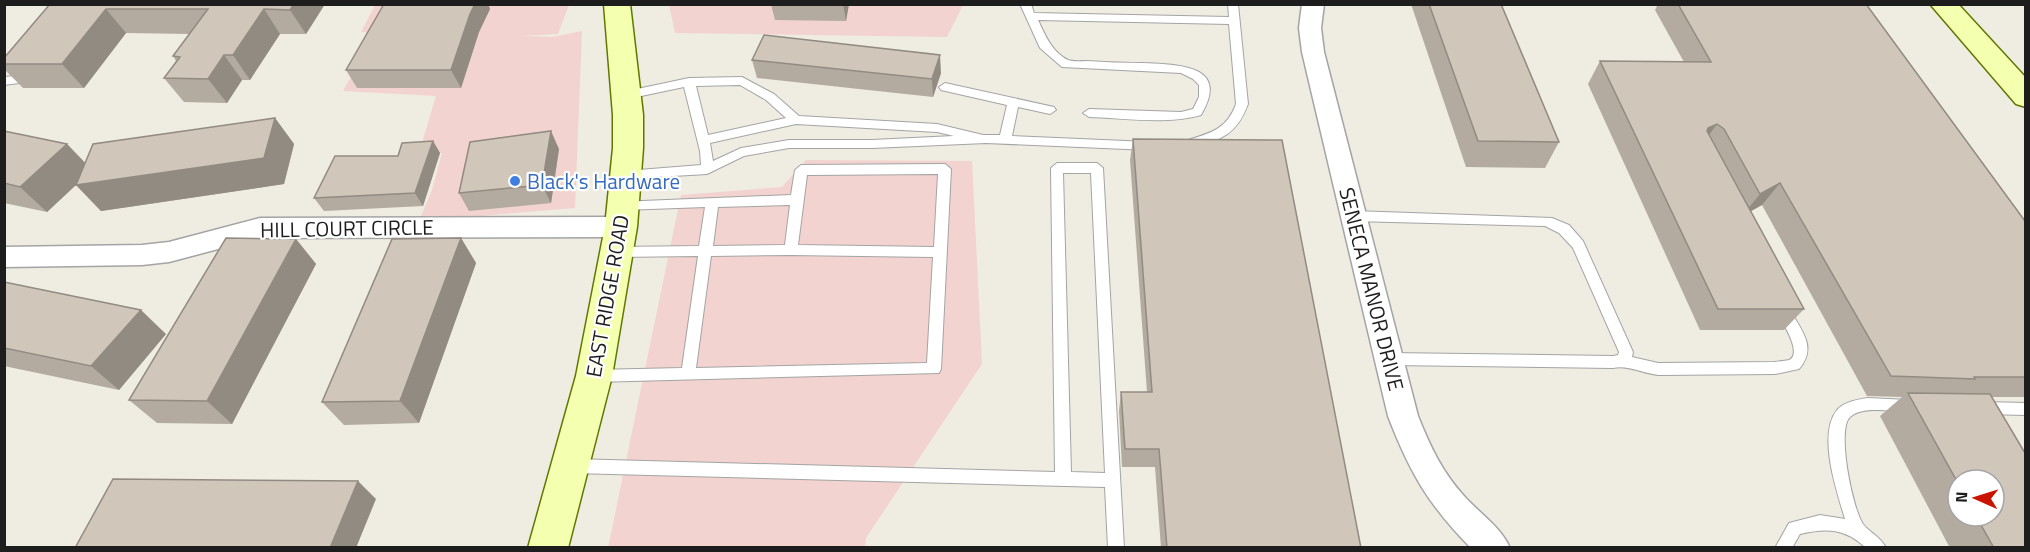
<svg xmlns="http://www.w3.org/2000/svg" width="2030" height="552" viewBox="0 0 2030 552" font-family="'Titillium Web',sans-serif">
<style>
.commercial{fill:#f2d3cf}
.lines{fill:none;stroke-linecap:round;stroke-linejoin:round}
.service-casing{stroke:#a4a4a4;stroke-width:2}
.minor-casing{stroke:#a4a4a4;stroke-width:3}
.secondary-casing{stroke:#607800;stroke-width:3}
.service{fill:#fff;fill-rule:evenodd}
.minor{fill:#fff;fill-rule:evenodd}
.secondary{fill:#f4ffb0;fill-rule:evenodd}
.wall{fill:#b3aaa0;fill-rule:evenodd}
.shaded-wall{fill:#928b82}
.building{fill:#d0c6ba;stroke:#928b82;stroke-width:1.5}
.shop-dot{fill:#3f7fe0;stroke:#fff;stroke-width:2}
.labels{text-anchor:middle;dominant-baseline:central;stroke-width:4.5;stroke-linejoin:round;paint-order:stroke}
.shop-label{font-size:21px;fill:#366cbe;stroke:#fff;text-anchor:start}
.street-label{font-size:21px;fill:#1d1d1d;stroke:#fff}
</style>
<rect width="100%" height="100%" fill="#efece2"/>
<path class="commercial" d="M375 5H569L558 34 523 36 552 37 582 31 575 208 419 221 432 190 442 153H419L436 96 343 91 375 33 361 32Z
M669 5H963L947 37 675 33Z
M806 160 972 161 982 364 866 538 865 547 608 548 681 195 782 187Z"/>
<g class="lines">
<defs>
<path id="service" d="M1020 4H1031L1034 13 1229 17 1228 4H1238L1248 104C1237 134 1222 140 1192 147L1186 143 1188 140C1211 133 1227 129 1236 104L1229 24 1038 20C1045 35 1052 52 1068 60 1073 62 1081 61 1087 61 1105 62 1124 63 1143 63 1178 65 1231 64 1201 115 1166 125 1126 118 1089 117L1083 113 1089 109 1181 112 1193 109 1199 97V85L1193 79 1181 73 1062 67 1040 48Z
M15 76 19 77 21 80 19 83 4 85V77Z
M742 77 774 94 799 116 937 124 983 135H1000L1007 105 941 90 939 87 945 83 1054 107 1056 110 1050 114 1018 107 1012 136 1149 142 1155 146 1149 150 986 143 872 148H789L744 156 707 174 622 179 620 176 626 171 701 165 700 151 684 87 627 99 621 95 623 92 689 78ZM740 85 766 100 786 118 708 135 696 86ZM796 124 937 132 954 136 872 140H789L741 148 713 161 710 143Z
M1057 163H1097L1103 168 1124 548H1108L1105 487 572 473 567 471 564 466 567 461 572 459 1055 472 1051 168ZM1063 173H1091L1105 473 1071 472Z
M945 164 951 169 941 369 939 373 594 382 589 380 587 376 589 372 594 370 682 368 698 256 617 257 610 252 617 247 699 246 705 207 623 210 618 208 617 205 618 202 791 195 795 170 801 165ZM938 174 934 247 798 245 807 175ZM790 205 785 245 713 246 718 207ZM791 255 933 257 927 363 696 368 711 256Z
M1353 211 1552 218 1569 225 1583 241 1633 352 1632 357 1658 363 1775 362C1779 361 1786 361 1789 360 1804 353 1780 319 1775 309L1777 305H1787C1799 328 1819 346 1799 369L1775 374 1658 375C1642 373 1628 365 1613 368L1389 365 1384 363 1382 359 1384 355 1389 353 1613 356 1618 355 1619 352 1573 248 1559 233 1545 226 1353 221 1347 216Z
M1867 398 1909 400 1914 402 1916 406 1914 410 1909 412C1892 412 1863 405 1850 417 1836 430 1853 510 1863 524 1870 533 1881 537 1886 548H1866C1845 528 1827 528 1800 534L1792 548H1775L1789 523 1820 515 1845 519C1837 492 1817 435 1837 410 1844 402 1856 400 1867 398Z
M1983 402 2026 403V415L1983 414 1978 413 1976 408 1978 403Z"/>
<path id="minor" d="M1302 4H1324L1321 28 1324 52 1418 416C1430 446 1442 472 1464 496 1479 513 1501 527 1510 548H1471C1428 504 1410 473 1388 416L1302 52 1299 28Z
M621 217 630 220 634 227 630 234 621 237 260 238 169 262 142 265 4 267V247L142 245 169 242 260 218Z"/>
<path id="secondary" d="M604 4H630L643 115V148L637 227 612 376 568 548H528L576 376 605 227 613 148V115Z
M1930 4H1958L2026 78V107L2016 104Z"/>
</defs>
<use href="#service" class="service-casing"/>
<use href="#minor" class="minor-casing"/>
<use href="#secondary" class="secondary-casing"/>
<use href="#service" class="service"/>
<use href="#minor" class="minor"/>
<use href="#secondary" class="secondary"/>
</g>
<path class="wall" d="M50 4H325L306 34H280L250 80H242L227 103 184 102 164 78 176 61 173 56 190 34 126 33 84 88H23L4 69V58Z
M475 4H488L490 9 479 32 461 88H357L346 70Z
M771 4H849L846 21 775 20Z
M1411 4H1501L1559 142 1545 168 1466 167Z
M1658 4H1866L2025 221V397H1992L2025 548H1950L1880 416 1902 397 1867 396 1762 205 1751 211 1804 309 1784 330H1700L1588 84 1600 61 1684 62 1655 10ZM1958 480 1994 516H1958Z
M752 60 941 73 933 97 757 78Z
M275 118 294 144 284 184 101 211 76 185 47 212 4 203V131L67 144 85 163Z
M1133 139 1361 548H1161L1155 467H1122L1119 411 1121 392H1147L1130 160Z
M433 141 440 153 423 206 324 211 314 198Z
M559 149 551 203 469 211 459 193Z
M461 238 476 263 419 423 344 425 322 402Z
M296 239 316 264 232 424 157 423 129 400Z
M4 282 166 334 119 390 4 366Z"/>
<path class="shaded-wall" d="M294 4H325L306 34 290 10Z
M475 4H488L490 9 479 32 461 88 451 70 470 14Z
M843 4H849L846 21Z
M106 9 126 33 84 88 62 64Z
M264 9 280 34 250 80 233 55Z
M224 55 242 80 227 103 208 79Z
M940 55 941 73 933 97 932 79Z
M275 118 294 144 284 184 101 211 76 185Z
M1717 124 1701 146 1708 128Z
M551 131 559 149 551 203 542 185Z
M433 141 440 153 423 206 415 193Z
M67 144 92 170 47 212 20 187Z
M1780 183 1762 205 1742 216 1760 194Z
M461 238 476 263 419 423 400 401Z
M296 239 316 264 232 424 207 401Z
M141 310 166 334 119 390 91 366Z
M358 481 376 499 356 548H330Z"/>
<path class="building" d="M50 4H294L290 10 264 9 233 55H224L208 79 164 78 180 57 173 56 208 9H106L62 64H4V58Z
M384 4H475L470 14 451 70H346Z
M1429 4H1501L1559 142 1478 141Z
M1678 4H1866L2025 221V377H1974L1975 379 1891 376 1780 183 1760 194 1724 129 1717 124 1708 128 1707 131 1804 309H1718L1600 61 1711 62Z
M764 35 940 55 932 79 752 60Z
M275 118 264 158 76 185 93 144Z
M4 131 67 144 20 187 4 183Z
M551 131 542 185 459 193 470 142Z
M1133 139 1282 140 1361 548H1167L1159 449H1125L1121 392H1152Z
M433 141 415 193 314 198 335 156H398L402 143Z
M226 238 296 239 207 401 129 400Z
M461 238 400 401 322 402 392 239Z
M4 282 141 310 91 366 4 348Z
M1908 393 1990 394 2025 453V548H1994L1976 516H1994V480H1958V483Z
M113 479 358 481 330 548H75Z"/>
<circle class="shop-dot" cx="515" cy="181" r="6"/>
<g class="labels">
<g class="shop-label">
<text x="527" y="181">Black's Hardware</text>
</g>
<g class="street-label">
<text transform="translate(347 228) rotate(-1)">HILL COURT CIRCLE</text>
<text transform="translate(1372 289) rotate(76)">SENECA MANOR DRIVE</text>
<text transform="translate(607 296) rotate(-80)">EAST RIDGE ROAD</text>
</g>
</g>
<rect width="2030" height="552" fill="none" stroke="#1d1d1d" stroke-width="12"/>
<g transform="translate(1976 498) rotate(273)"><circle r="28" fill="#ffffff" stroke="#a5a5a5" stroke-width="1.5"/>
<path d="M0-4.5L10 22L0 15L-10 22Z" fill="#ca1300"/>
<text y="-9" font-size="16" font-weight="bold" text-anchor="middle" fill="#1d1d1d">N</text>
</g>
</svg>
